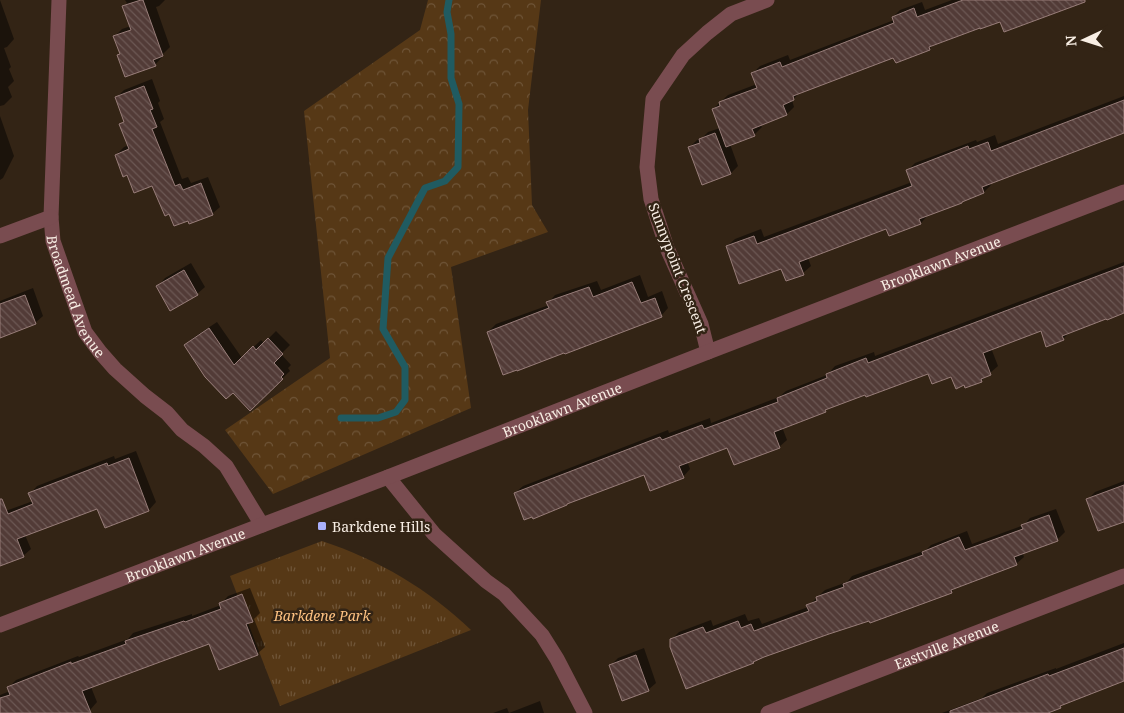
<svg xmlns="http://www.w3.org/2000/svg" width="1124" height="713" viewBox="0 0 1124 713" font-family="'Noto Serif',serif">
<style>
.forest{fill:url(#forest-crowns)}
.park{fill:url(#park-tufts)}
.shadow{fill:#0007}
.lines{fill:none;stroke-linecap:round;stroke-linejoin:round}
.stream{stroke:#205b61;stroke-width:7}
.building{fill:url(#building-back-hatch);stroke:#987d79}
.street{stroke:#794c50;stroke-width:15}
.poi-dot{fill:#aab0fb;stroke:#332415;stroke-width:2}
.labels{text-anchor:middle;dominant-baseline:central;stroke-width:5;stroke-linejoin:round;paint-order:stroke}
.street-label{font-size:14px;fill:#f8eee4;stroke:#332415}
.poi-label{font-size:14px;fill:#f8eee4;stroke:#332415;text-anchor:start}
.park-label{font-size:14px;font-style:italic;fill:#fdc181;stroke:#332415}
</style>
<defs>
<pattern id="forest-crowns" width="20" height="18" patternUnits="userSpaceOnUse" patternTransform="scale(1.25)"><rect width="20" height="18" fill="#563816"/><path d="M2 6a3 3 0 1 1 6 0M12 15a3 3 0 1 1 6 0" fill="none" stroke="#6f5538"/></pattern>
<pattern id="park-tufts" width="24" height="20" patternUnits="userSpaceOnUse" patternTransform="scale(1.25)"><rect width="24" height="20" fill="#563816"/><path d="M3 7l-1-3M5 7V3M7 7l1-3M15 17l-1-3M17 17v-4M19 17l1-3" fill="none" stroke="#6f5538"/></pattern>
<pattern id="building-back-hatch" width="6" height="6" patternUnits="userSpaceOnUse" patternTransform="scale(1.25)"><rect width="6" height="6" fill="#523b37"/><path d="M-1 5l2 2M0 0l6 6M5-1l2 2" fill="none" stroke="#6c5854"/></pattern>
</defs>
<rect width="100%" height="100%" fill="#332415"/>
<path class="forest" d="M428 0H541L528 110 532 205 548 232 451 267 471 408 273 494 225 430 330 358 304 111 420 30Z"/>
<path class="park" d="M322 541C379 560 428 589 471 630L280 706 230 576Z"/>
<path class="shadow" d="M0 0 14 39 7 47 4 48 11 67 9 69 14 81 8 87 12 97 4 105 0 106Z
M125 0H165L159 6 156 7 170 47 162 55V57L155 65 118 55 121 53 115 36 122 29 131 26 123 7 127 3Z
M952 0H1065L981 26 934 44 929 49 894 56 801 92 792 100 794 107 787 114 760 124 762 127 754 135 730 144 738 166 731 173 703 184 689 148 697 140 702 138 708 132 720 128 713 109 728 95 757 84 753 73 760 66 788 55 790 60 894 20 893 17 900 10 922 2 925 10Z
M152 79 160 101 158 103 164 119 160 122 182 179 188 177 191 183 208 177 220 207 212 214 189 219 153 184 128 174 116 155 124 147 129 145 121 124 125 120 116 98 124 90Z
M1124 96V132L990 182 991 185 984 192 964 199 928 215 921 223 890 234 887 227 808 258 811 266 803 273 782 267 727 246 735 239 761 229 764 237 912 182 908 170 915 163 976 140 977 142 995 135 998 144Z
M0 116 14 156 3 178 0 180Z
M1124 262V312L1071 331 1063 339 1041 330 991 348 998 366 982 380 966 386 952 376 929 372 866 394 829 408 825 411 782 427 787 440 779 447 728 446 687 461 690 469 683 477 645 473 515 493 523 486 668 430 669 433 710 418 711 423 779 397 786 391 827 375 835 366 874 352 875 356Z
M191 263 205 287 197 294 158 286 165 278Z
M640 275 648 297 662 291 668 308 661 316 488 332 496 324 549 305 548 303 555 295 597 281 601 290Z
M33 288 43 316 35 323 0 336V301Z
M217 322 242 358 261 340 264 343 276 331 290 345 281 354 291 365 288 368 290 371 250 409 185 345 193 338Z
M136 451 156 502 149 510 106 526 98 507 25 535 31 549 23 556 0 565V513L33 501 30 494 37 486 114 456 115 459Z
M1124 481V520L1088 499 1095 492Z
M1056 509 1065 532 1057 540 1022 552 1024 557 1016 564 957 586 951 592 870 619 756 659 753 662 671 640 679 632 711 620 713 626 745 614 748 621 759 618 762 624 808 607V606L825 590 847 582 852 576 926 550 931 545 967 531 972 544 1024 525 1030 518Z
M250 588 260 613 254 619 265 647 257 654 210 643 91 687 97 702 90 710 82 713H0V695L10 691 9 687 16 680 78 656 79 657 128 639 133 633 192 614V616L221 605V604L228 596Z
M1124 643V680L1065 703 1060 707 1044 713H942L982 698 987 693 1056 668V669Z
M644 648 656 683 648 690 611 665 618 658Z
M540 701 544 713H493L507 708 509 713Z"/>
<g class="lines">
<path class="stream" d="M341 418H378L396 412 405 400V367L383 329 388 258 425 188 445 181 458 167 459 104 451 78V34L447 12 449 0"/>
</g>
<path class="building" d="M141 0H143L163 56 153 60 156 66 125 77 117 55 120 54 113 36 131 30 122 6Z
M963 0H1085V2L1004 32 1000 22 980 29V28L929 47 930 50 896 63 893 58 793 96 794 100 783 105 787 115 752 129 755 136 726 147 712 109 720 106 719 102 757 88 751 73 780 62 782 67 894 23 892 17 914 8 917 17Z
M144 86 153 109 150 110 157 127 152 129 175 186 180 184 183 190 201 183 213 215 189 224 188 221 174 226 169 214 165 216 152 186 134 193 127 175 123 177 115 155 129 149 119 124 124 122 115 97Z
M1124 100V133L982 187 984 193 962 202V203L919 219 921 224 889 236 886 229 799 262 804 275 786 281 781 269 739 284 726 246 754 236 757 244 912 186 906 170 968 146 969 149 988 142 991 151Z
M715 133 731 174 702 185 688 147 700 143 699 139Z
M1124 266V313L1107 320 1106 319 1062 336 1064 340 1046 347 1041 331 983 353 991 375 981 379 982 382 965 388 964 385 956 389 951 377 932 384 928 374 866 397 865 395 825 410 826 412 774 432 780 448 734 465 727 448 679 466 684 478 650 491 644 475 567 504V505L533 519 532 517 524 520 514 493 660 437 662 440 702 425 704 429 778 402 777 398 827 378 826 374 866 358 868 363Z
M184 270 198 295 170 311 156 286Z
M632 282 641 303 655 298 662 317 565 354 564 353 517 371V370L503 375 487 332 549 308 546 302 589 287 593 297Z
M25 295 36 324 0 338V304Z
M209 328 234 365 253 346 256 350 268 338 283 354 274 363 284 374 281 377 283 379 250 411 233 393 226 399 205 377 184 345Z
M129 458 149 511 105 528 97 509 17 539 24 557 0 566V499H2L8 514 33 504 28 493 107 463 108 466Z
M1124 485V522L1098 531 1086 499Z
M1049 515 1058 541 1014 557 1017 565 951 590 952 593 870 623 869 621 829 634 764 657 753 662 754 663 686 689 670 647V639L703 627 706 633 738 621 741 628 751 624 754 631 809 611 806 605 817 601 816 597 844 587 843 584 923 555 922 552 959 537 965 550 1023 529 1021 525Z
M242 594 253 622 246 624 258 655 219 670 209 644 160 662 82 691 91 713H0V698L10 695 7 687 71 662V664L126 644 125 641 184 621 185 622 221 609 219 603Z
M1124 648V681L1060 706 1061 708 1048 713H950V711L1048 674 1049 676Z
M636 655 649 691 622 701 609 665Z"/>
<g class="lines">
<g class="street">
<path id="s1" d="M59 0 51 217 53 241 85 332 100 352 115 369 145 396 167 413 182 430 204 446 226 466 262 525"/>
<path d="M0 236 51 217"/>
<path d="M708 352 701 324 667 248 651 199 647 167 653 99 683 55 707 33 731 14 767 0"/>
<path d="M388 477 434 534 486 581 504 594 542 635 557 659 585 713"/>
<path id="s2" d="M0 625 388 477 708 352 1124 192"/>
<path id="s3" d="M768 713 1124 576"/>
</g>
</g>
<rect class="poi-dot" x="317" y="521" width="10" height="10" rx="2.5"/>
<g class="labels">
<g class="street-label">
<text stroke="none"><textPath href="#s2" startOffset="1008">Brooklawn Avenue</textPath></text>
<text transform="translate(678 268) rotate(69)">Sunnypoint Crescent</text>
<text stroke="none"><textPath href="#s1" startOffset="301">Broadmead Avenue</textPath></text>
<text stroke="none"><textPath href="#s2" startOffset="602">Brooklawn Avenue</textPath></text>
<text stroke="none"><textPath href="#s2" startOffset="198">Brooklawn Avenue</textPath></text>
<text stroke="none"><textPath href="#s3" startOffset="191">Eastville Avenue</textPath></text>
</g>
<g class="poi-label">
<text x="332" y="526">Barkdene Hills</text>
</g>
<g class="park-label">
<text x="322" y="615">Barkdene Park</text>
</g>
</g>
<g transform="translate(1084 40) rotate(266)" stroke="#332415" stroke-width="4" paint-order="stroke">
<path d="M0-4L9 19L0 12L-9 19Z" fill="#f8eee4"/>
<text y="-8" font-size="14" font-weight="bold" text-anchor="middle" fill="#f8eee4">N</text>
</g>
</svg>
